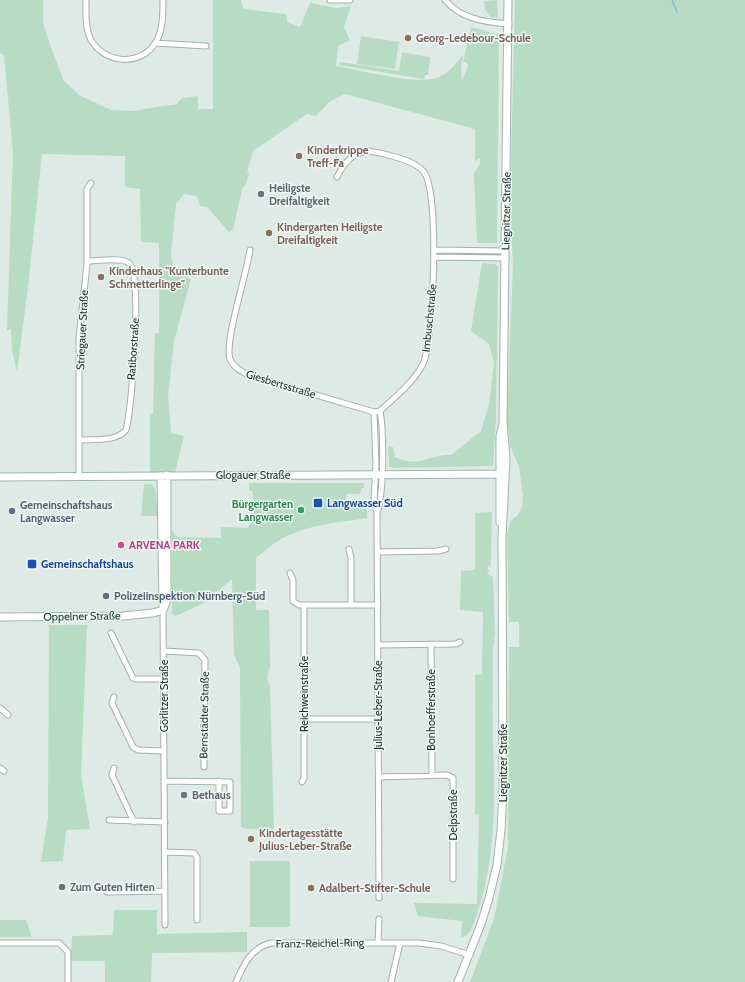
<svg xmlns="http://www.w3.org/2000/svg" width="745" height="982" viewBox="0 0 745 982" font-family="Cabin,sans-serif">
<style>
.green{fill:#b7dbc3}
.lines{fill:none;stroke-linecap:round;stroke-linejoin:round}
.stream{stroke:#86c0cf;stroke-width:1.5}
.street-casing{stroke:#a1b1ac;stroke-width:7}
.secondary-casing{stroke:#9eb5ae;stroke-width:9}
.street{stroke:#fff;stroke-width:5}
.secondary{stroke:#fff;stroke-width:7}
.education-dot{fill:#8d6e63;stroke:#eff7f3;stroke-width:1.5}
.worship-dot{fill:#6b7280;stroke:#eff7f3;stroke-width:1.5}
.transit-dot{fill:#1a4fb4;stroke:#eff7f3;stroke-width:1.5}
.leisure-dot{fill:#2e9e5b;stroke:#eff7f3;stroke-width:1.5}
.service-dot{fill:#5c6f8a;stroke:#eff7f3;stroke-width:1.5}
.hotel-dot{fill:#d1479c;stroke:#eff7f3;stroke-width:1.5}
.labels{text-anchor:middle;dominant-baseline:central;stroke-width:3;stroke-linejoin:round;paint-order:stroke}
.education-label{font-size:11px;font-weight:bold;fill:#785e54;stroke:#eff7f3;text-anchor:start}
.worship-label{font-size:11px;font-weight:bold;fill:#5b616d;stroke:#eff7f3;text-anchor:start}
.street-label{font-size:11px;fill:#203934;stroke:#eff7f3}
.transit-label{font-size:11px;font-weight:bold;fill:#164399;stroke:#eff7f3;text-anchor:start}
.leisure-label{font-size:11px;font-weight:bold;fill:#27864d;stroke:#eff7f3;text-anchor:end}
.service-label{font-size:11px;font-weight:bold;fill:#4e5e75;stroke:#eff7f3;text-anchor:start}
.hotel-label{font-size:11px;font-weight:bold;fill:#b23c85;stroke:#eff7f3;text-anchor:start}
</style>
<rect width="100%" height="100%" fill="#deeae5"/>
<path class="green" d="M0 0H43V23L50 45 64 81 79 95 111 110 132 111 177 104 182 98 198 96V109H213V0H241L243 9 286 14 287 22 300 27 310 3 337 8 351 6 344 27 350 40 338 46 336 66C361 70 420 87 441 76 450 72 457 62 463 55L461 66 462 81 468 66 466 62H463L471 27 499 35 497 243H477L474 174 480 164V158L475 161V129L345 94 329 102 316 116 307 114 253 151 247 172 249 173 246 184 242 189 233 230 229 232 207 207 200 206 197 196 184 194 176 204 171 255 175 273 191 279 174 341 168 397 171 433 184 436 175 472H150V414H153L155 333H159V243L141 242 140 189 125 187V156L42 154 28 287 17 372 12 350 11 330H7L13 153 4 55 0 53Z
M497 0 498 17 491 18 485 9 484 1Z
M515 0H745V982H470L494 919 508 847 509 647H519V622H509L507 533 511 521 518 515 522 507 523 496 519 466 510 446 507 417 513 265 510 201Z
M361 36 399 42 395 69 357 64Z
M402 52 430 57 428 75H425L424 79 339 65 340 62 399 71Z
M482 263 495 264 498 266 496 420 493 466 393 468 389 466 388 446 393 447 395 457C421 469 427 454 451 455L481 431 489 405 494 362 489 344 471 331Z
M249 483H364V488H362L360 494H346V504H367V518C342 522 315 524 292 534 278 539 267 549 256 558V610H269L270 668C267 674 266 680 270 685L274 830 248 829 241 827 240 667 234 655 232 579 204 603 176 616 172 614V530L177 537 221 538V527L247 528C257 519 254 503 252 491H249Z
M144 484H151L155 488 158 516H141Z
M492 512 491 565 487 567 489 571 487 574 493 577 495 634 493 648C493 678 492 709 493 740 495 798 496 859 477 914 473 925 472 934 461 938L462 921 418 916 414 903 477 904 479 815 475 814V675L482 674 483 612 460 610 461 571 475 570V513Z
M49 625H87L81 775 90 829 66 830 63 861 41 862 48 818Z
M250 861H290V927H250Z
M114 910H157V934L247 932V952L152 953 151 982H105V961H71L72 936 113 935Z
M0 920H26L32 937H0Z"/>
<g class="lines">
<path class="stream" d="M672 0 677 12"/>
<defs>
<path id="street" d="M86 0C86 13 85 28 91 40 105 64 141 67 156 42 163 30 163 14 163 0
M330 0H350
M445 0C461 19 484 22 509 24
M155 43 206 46
M250 250C247 272 224 343 230 359 233 367 241 371 248 375L374 412 380 411C395 397 414 382 423 364 434 338 440 194 424 172 415 160 383 153 368 151 352 153 344 163 337 177
M434 250 506 251
M434 257 506 258
M374 412 376 465 374 501 377 513
M80 440C95 439 116 442 126 430 132 409 143 274 129 263 122 257 96 261 87 261
M79 477V338L87 264V189L91 183
M349 549 351 558V605
M377 552 438 551 446 549
M290 573 293 580V601L299 605H378
M163 610 165 925
M111 633 133 678 136 679H164
M378 645 456 644 460 642
M431 645 432 775
M164 651 199 653 205 660 204 767
M114 697 112 703 133 747 138 750 164 751
M0 708 8 715
M304 719H378
M0 768 4 771
M114 768 112 775 134 822
M379 777 447 775 453 778V879
M164 781 230 782V811H219V781
M302 782 304 778V606
M109 820 165 822
M165 852 194 853 197 857V920
M107 892 165 891
M379 898 377 513C384 493 384 432 380 411
M378 942 379 919
M0 943H59L68 952V982
M236 982C244 964 251 948 271 943H419L441 946 470 955
M391 982 400 943"/>
<path id="secondary" d="M161 476 163 610
M0 477 505 474
M500 522V436L502 427
M163 610 167 600V475
M0 617 123 616 153 613 163 610
M458 982 481 924 489 898 497 865 501 830 503 790 502 536 506 459 503 421 508 0"/>
</defs>
<use href="#street" class="street-casing"/>
<use href="#secondary" class="secondary-casing"/>
<use href="#street" class="street"/>
<use href="#secondary" class="secondary"/>
</g>
<g class="education-dot">
<circle cx="408" cy="38" r="4"/>
<circle cx="299" cy="156" r="4"/>
<circle cx="269" cy="233" r="4"/>
<circle cx="101" cy="277" r="4"/>
<circle cx="251" cy="839" r="4"/>
<circle cx="311" cy="888" r="4"/>
</g>
<g class="worship-dot">
<circle cx="261" cy="194" r="4"/>
<circle cx="184" cy="795" r="4"/>
<circle cx="62" cy="887" r="4"/>
</g>
<g class="transit-dot">
<rect x="313" y="498" width="10" height="10" rx="2"/>
<rect x="27" y="559" width="10" height="10" rx="2"/>
</g>
<circle class="leisure-dot" cx="301" cy="510" r="4"/>
<g class="service-dot">
<circle cx="12" cy="511" r="4"/>
<circle cx="106" cy="596" r="4"/>
</g>
<circle class="hotel-dot" cx="121" cy="545" r="4"/>
<g class="labels">
<g class="education-label">
<text x="416" y="38">Georg-Ledebour-Schule</text>
<text x="307" y="150">Kinderkrippe<tspan x="307" dy="13">Treff-Fa</tspan></text>
<text x="277" y="227">Kindergarten Heiligste<tspan x="277" dy="13">Dreifaltigkeit</tspan></text>
<text x="109" y="271">Kinderhaus "Kunterbunte<tspan x="109" dy="13">Schmetterlinge"</tspan></text>
<text x="259" y="833">Kindertagesstätte<tspan x="259" dy="13">Julius-Leber-Straße</tspan></text>
<text x="319" y="888">Adalbert-Stifter-Schule</text>
</g>
<g class="worship-label">
<text x="269" y="188">Heiligste<tspan x="269" dy="13">Dreifaltigkeit</tspan></text>
<text x="192" y="795">Bethaus</text>
<text x="70" y="887">Zum Guten Hirten</text>
</g>
<g class="street-label">
<text transform="translate(506 211) rotate(-89)">Liegnitzer Straße</text>
<text transform="translate(429 318) rotate(-84)">Imbuschstraße</text>
<text transform="translate(82 330) rotate(-87)">Striegauer Straße</text>
<text transform="translate(133 349) rotate(-86)">Ratiborstraße</text>
<text transform="translate(281 384) rotate(17)">Giesbertsstraße</text>
<text x="253" y="475">Glogauer Straße</text>
<text transform="translate(82 616) rotate(-1)">Oppelner Straße</text>
<text transform="translate(304 694) rotate(-90)">Reichweinstraße</text>
<text transform="translate(164 696) rotate(-90)">Görlitzer Straße</text>
<text transform="translate(378 705) rotate(-90)">Julius-Leber-Straße</text>
<text transform="translate(431 710) rotate(-90)">Bonhoefferstraße</text>
<text transform="translate(204 715) rotate(-89)">Bernstädter Straße</text>
<text transform="translate(503 763) rotate(-90)">Liegnitzer Straße</text>
<text transform="translate(453 815) rotate(-90)">Delpstraße</text>
<text transform="translate(320 943) rotate(-1)">Franz-Reichel-Ring</text>
</g>
<g class="transit-label">
<text x="327" y="503">Langwasser Süd</text>
<text x="41" y="564">Gemeinschaftshaus</text>
</g>
<g class="leisure-label">
<text x="293" y="504">Bürgergarten<tspan x="293" dy="13">Langwasser</tspan></text>
</g>
<g class="service-label">
<text x="20" y="505">Gemeinschaftshaus<tspan x="20" dy="13">Langwasser</tspan></text>
<text x="114" y="596">Polizeiinspektion Nürnberg-Süd</text>
</g>
<g class="hotel-label">
<text x="129" y="545">ARVENA PARK</text>
</g>
</g>
</svg>
